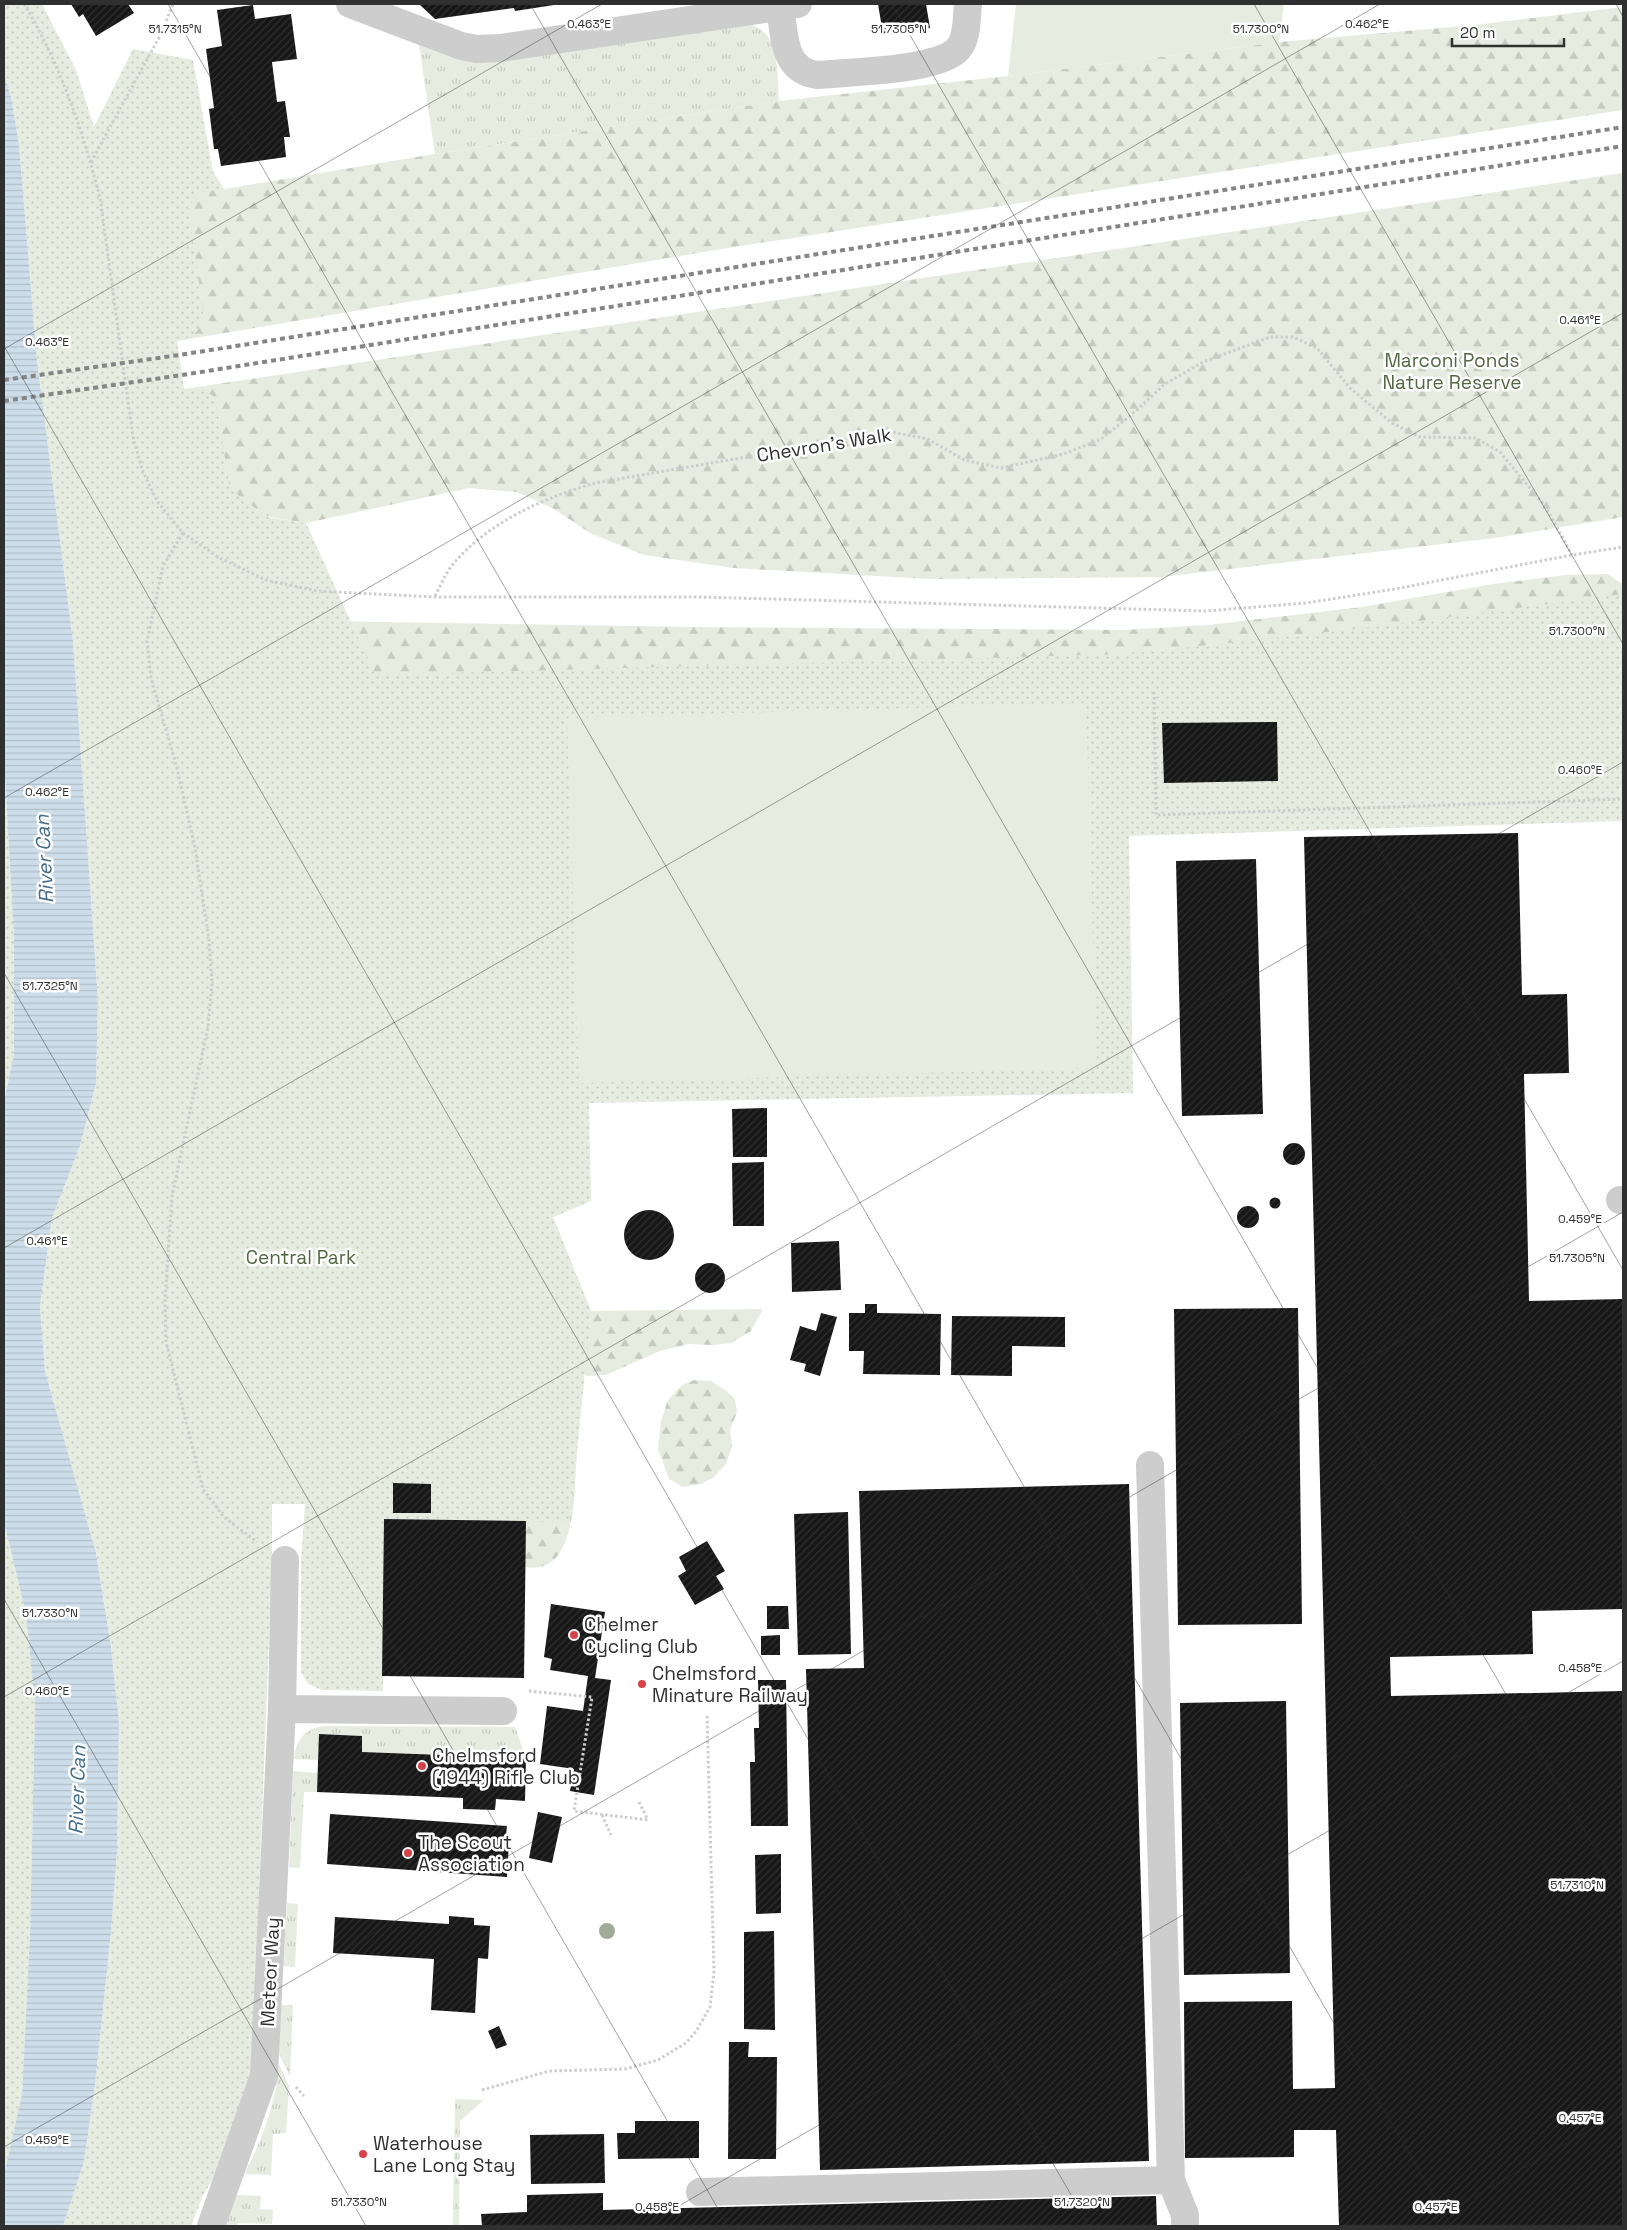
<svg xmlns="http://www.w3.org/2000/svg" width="1627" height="2230" viewBox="0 0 1627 2230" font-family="'Space Grotesk',sans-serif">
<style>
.grass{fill:url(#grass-tufts)}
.forest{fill:url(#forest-firs)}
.park{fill:url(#park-dots)}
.garden{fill:#e6ecdf}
.water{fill:url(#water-rules)}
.building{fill:url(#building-hatch)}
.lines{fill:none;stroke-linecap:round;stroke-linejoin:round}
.path{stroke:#cdcdcd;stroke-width:3;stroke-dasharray:2.5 2.5;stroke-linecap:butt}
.minor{stroke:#cdcdcd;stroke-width:28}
.rail{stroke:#858585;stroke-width:4;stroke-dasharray:5 4;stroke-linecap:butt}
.tree{fill:#a0ac96}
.ticks{fill:none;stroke:#303030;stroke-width:1;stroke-opacity:0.45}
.poi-dot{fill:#d74249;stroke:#fff;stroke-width:2}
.labels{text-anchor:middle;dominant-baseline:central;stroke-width:5;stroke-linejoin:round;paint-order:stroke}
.park-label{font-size:19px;fill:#526841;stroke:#fff}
.street-label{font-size:19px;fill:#303030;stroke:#fff}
.poi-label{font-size:19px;fill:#303030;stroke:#fff;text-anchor:start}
.water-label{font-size:20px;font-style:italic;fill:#446e8c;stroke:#fff}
.ticks-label{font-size:12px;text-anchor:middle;fill:#303030;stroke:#fff;stroke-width:5;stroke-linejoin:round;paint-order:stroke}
</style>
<defs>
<pattern id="grass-tufts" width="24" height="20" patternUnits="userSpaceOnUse" patternTransform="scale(1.25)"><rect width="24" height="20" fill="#e6ecdf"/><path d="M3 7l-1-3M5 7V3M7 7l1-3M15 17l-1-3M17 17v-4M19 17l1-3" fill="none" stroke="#c6cbc0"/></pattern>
<pattern id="forest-firs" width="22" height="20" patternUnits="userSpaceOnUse" patternTransform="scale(1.25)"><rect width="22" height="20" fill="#e6ecdf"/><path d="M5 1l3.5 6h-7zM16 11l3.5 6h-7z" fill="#c6cbc0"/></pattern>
<pattern id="park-dots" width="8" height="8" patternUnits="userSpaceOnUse" patternTransform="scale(1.25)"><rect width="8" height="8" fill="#e6ecdf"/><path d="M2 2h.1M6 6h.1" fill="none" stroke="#c6cbc0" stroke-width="1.8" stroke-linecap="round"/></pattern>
<pattern id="water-rules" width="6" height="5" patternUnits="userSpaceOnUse" patternTransform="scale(1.25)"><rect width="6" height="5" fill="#cddeea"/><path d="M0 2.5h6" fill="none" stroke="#b0bfc9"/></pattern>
<pattern id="building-hatch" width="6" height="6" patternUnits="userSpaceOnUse" patternTransform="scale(1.25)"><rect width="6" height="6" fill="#171717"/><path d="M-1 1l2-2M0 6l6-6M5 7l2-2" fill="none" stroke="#303030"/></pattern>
</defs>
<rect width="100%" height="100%" fill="#fff"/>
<path class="grass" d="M749 24C781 32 777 74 779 101L435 154 419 45 458 60 476 61Z
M329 1726 515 1727 526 1758 362 1752V1736L320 1734 318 1760 294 1759C296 1738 307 1726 329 1726Z
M293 1771 318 1773 317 1792H304L300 1868 289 1867Z
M287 1903 298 1904 295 1967 283 1966Z
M281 2005H293L290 2077 279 2054Z
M279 2064 289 2086 286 2133 273 2134 271 2175 246 2174 245 2172C263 2139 276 2102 279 2064Z
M455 2099 484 2100 460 2121 459 2226H453Z
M239 2195 261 2196 260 2209 273 2210 272 2224 238 2223 237 2226H219L234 2197Z"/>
<path class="forest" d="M1623 7V110L721 249 177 341 135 188 213 172 224 189 435 154 779 101 1008 76 1279 42 1475 25Z
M1623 173V517L1502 537 1162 577 930 579 734 568 644 555 590 533 554 509 517 492 469 488 306 523 224 509 184 389Z
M1608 574 1623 585V606L1568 626 560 694 591 1201 553 1217 591 1311 763 1309 751 1331 731 1343 712 1345 688 1344 660 1351 606 1375 587 1376 566 1364 316 621 694 627 1123 630 1208 625 1362 607 1493 584 1565 575Z
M694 1380 711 1381 725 1390 735 1399 737 1412 730 1430 732 1446 726 1464 714 1477 701 1484 683 1487 669 1479 658 1449 661 1421 668 1400 682 1385Z
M577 1451C574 1486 579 1577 525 1567V1521Z"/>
<path class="park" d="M4 4H42L76 70 94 127 133 49 193 60 213 172 224 189 201 192 188 207 203 310C203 328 195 338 177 341L184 389C197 388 205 387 215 398L230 489 267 517 306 523 375 675 1126 654 1381 626 1623 594V821L1129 836 1133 1093 589 1103 591 1201 553 1217 591 1311 570 1522 384 1519 383 1691 322 1690 308 1684 301 1672V1560L305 1504H272V1560L252 2076 234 2142 202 2198 191 2226H63L84 2162 95 2085 111 1932 117 1853 119 1722 111 1647 96 1553 45 1371 40 1306 52 1218 80 1146 96 1083 98 1000 73 641 37 361 19 144 11 97 4 74Z
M4 758 14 941V1053L4 1102Z
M4 1522 26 1614 35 1706 30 1932 22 2094 4 2175Z"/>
<path class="garden" d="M1016 4H1284L1279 42 1008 76Z
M1086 703 1097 1068 579 1083 567 718Z"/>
<path class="water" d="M4 74 11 97 19 144 37 361 73 641 98 1000 96 1083 80 1146 52 1218 40 1306 45 1371 96 1553 111 1647 119 1722 117 1853 111 1932 95 2085 84 2162 63 2226H4V2175L22 2094 30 1932 35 1706 26 1614 4 1522V1102L14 1053V941L4 758Z"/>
<path class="building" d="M71 4H128L134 13 96 36 83 14 79 17Z
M419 4H554V5L515 11 514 8 435 19Z
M878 4H926L930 28 883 34Z
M253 5 255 19 291 14 297 59 272 62 277 102 285 101 290 137H284L286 157 221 166 218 149H214L209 109 214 108 206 49 222 46 217 10Z
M1277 722 1278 781 1164 783 1162 723Z
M1518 833 1522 995 1567 994 1569 1073 1524 1074 1529 1301 1623 1299V1609L1532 1611 1533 1654 1390 1657 1391 1696 1623 1691V2226H1339L1336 2130H1294V2157L1185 2158 1184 2002 1292 2001 1293 2089 1335 2088 1304 837Z
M1256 859 1263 1114 1182 1116 1176 861Z
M767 1108V1157H733L732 1109Z
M1283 1154a11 11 0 1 1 22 0a11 11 0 1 1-22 0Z
M764 1162V1226H733L732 1163Z
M1269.5 1203a5.5 5.5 0 1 1 11 0a5.5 5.5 0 1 1-11 0Z
M1237 1217a11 11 0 1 1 22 0a11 11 0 1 1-22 0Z
M624 1235a25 25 0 1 1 50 0a25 25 0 1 1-50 0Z
M839 1241 841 1290 792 1292 791 1243Z
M695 1278a15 15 0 1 1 30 0a15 15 0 1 1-30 0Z
M865 1304H877V1313L941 1314 940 1375 863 1374 864 1351H849V1313H865Z
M1298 1308 1302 1624 1178 1625 1174 1309Z
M821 1313 837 1317 820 1376 804 1371 806 1364 790 1360 800 1326 816 1331Z
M952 1316 1065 1317V1347L1012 1346V1376L951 1375Z
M393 1483 431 1484V1513H393Z
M1129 1484 1149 2161 820 2170 806 1669 864 1668 859 1491Z
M848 1512 851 1654 798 1655 794 1514Z
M384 1519 526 1521 524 1678 382 1676Z
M707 1541 725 1571 716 1576 724 1589 695 1605 678 1576 686 1571 679 1557Z
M551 1604 605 1612 595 1678 611 1680 594 1795 570 1791 574 1769 540 1764 547 1706 583 1711 588 1676 550 1670 552 1659 544 1657Z
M767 1606H788L789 1629H767Z
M780 1635V1655H761V1636Z
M758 1680H786L788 1826H751L750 1762H755L754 1728H759Z
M1286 1701 1290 1973 1184 1975 1180 1703Z
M319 1734 362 1736V1752L526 1758 525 1801 496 1799 495 1810 463 1809V1798L317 1792Z
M538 1812 562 1817 552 1863 529 1858Z
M330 1814 507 1826 505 1843H509L507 1877 327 1864Z
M781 1854V1913L756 1914 755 1855Z
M449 1916 474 1918V1925L490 1926 488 1959 478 1958 475 2013 431 2010 434 1959 333 1953 335 1917 449 1924Z
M774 1931 775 2030 744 2029V1932Z
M499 2026 507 2045 496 2049 488 2031Z
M729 2042H749L748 2057H777L776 2159H728Z
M635 2121H699V2158L618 2159 617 2133H635Z
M604 2134 605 2183 531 2184 530 2135Z
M603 2193V2210L1156 2196 1157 2226H482L481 2214 527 2212V2195Z"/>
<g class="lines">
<path class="path" d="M24 4C60 63 83 132 100 198L133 437 143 472 157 501 183 533 218 557 266 580 317 591 434 597H698L1206 611 1306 603 1395 589 1572 555 1623 547
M91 162 161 34 173 4
M183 533 163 566 147 641 151 678 177 768 195 848 209 940 212 983 208 1027 172 1196 165 1300 166 1342 203 1489 224 1517 257 1542
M435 596C441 585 446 572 454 563 490 521 544 498 595 483L892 432 928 439 964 460 1001 468 1064 454 1101 439 1130 416 1165 384 1203 362 1270 337H1293L1317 348 1350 388 1392 423 1420 437 1476 438 1500 452 1545 506 1572 555
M1154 692 1156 815 1623 799
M529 1691 592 1697 574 1811 648 1820
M639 1802 648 1820
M602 1815 611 1835
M296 2087 304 2096
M482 2090 549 2071 625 2069 658 2060 686 2043 697 2030 710 2007 714 1972 707 1714"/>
<path class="minor" d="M350 4 461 46 477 49 501 48 798 4
M780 7C785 35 782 70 817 75 848 72 938 71 958 49 968 38 966 19 968 5
M1620 1200H1623
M1150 1465 1171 2180 1185 2215V2226
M282 1709 503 1711
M700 2192 1171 2180
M211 2226 264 2076 282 1709 285 1560"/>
<path class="rail" d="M4 380 179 355 1623 127
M4 401 182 375 1623 146"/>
</g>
<circle class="tree" cx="607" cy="1931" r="8"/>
<path class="ticks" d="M168 4 1451 2226M530 4 1623 1897M892 4 1623 1270M1254 4 1623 644M1616 4 1623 17M4 346 1089 2226M4 349 602 4M4 798 1380 4M4 973 728 2226M4 1248 1623 313M4 1599 366 2226M4 1697 1623 762M4 2147 1623 1212M644 2226 1623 1661M1423 2226 1623 2111"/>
<g class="poi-dot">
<circle cx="574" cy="1635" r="5"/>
<circle cx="642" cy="1684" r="5"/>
<circle cx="422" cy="1766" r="5"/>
<circle cx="408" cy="1853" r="5"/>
<circle cx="363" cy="2154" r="5"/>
</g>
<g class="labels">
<g class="park-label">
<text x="1452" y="360">Marconi Ponds<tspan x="1452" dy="22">Nature Reserve</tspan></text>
<text x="301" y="1257">Central Park</text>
</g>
<g class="street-label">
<text transform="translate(824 445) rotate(-9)">Chevron's Walk</text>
<text transform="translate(270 1972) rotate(-87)">Meteor Way</text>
</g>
<g class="poi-label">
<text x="584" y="1624">Chelmer<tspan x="584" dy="22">Cycling Club</tspan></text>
<text x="652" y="1673">Chelmsford<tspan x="652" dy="22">Minature Railway</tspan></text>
<text x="432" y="1755">Chelmsford<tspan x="432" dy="22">(1944) Rifle Club</tspan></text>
<text x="418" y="1842">The Scout<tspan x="418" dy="22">Association</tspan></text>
<text x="373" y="2143">Waterhouse<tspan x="373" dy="22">Lane Long Stay</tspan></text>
</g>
<g class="water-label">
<text transform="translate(44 859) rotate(-93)">River Can</text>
<text transform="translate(77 1790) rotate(-88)">River Can</text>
</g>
</g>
<g class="ticks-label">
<text x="589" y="28">0.463°E</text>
<text x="1367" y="28">0.462°E</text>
<text x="175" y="33">51.7315°N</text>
<text x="899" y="33">51.7305°N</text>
<text x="1261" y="33">51.7300°N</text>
<text x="1580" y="324">0.461°E</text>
<text x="47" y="346">0.463°E</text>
<text x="1577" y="635">51.7300°N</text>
<text x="1580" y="774">0.460°E</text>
<text x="47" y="796">0.462°E</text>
<text x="50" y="990">51.7325°N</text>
<text x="1580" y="1223">0.459°E</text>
<text x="47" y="1245">0.461°E</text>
<text x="1577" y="1262">51.7305°N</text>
<text x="50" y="1617">51.7330°N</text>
<text x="1580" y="1672">0.458°E</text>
<text x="47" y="1695">0.460°E</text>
<text x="1577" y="1889">51.7310°N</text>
<text x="1580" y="2122">0.457°E</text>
<text x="47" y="2144">0.459°E</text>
<text x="359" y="2206">51.7330°N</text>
<text x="1082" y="2206">51.7320°N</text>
<text x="657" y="2211">0.458°E</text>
<text x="1436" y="2211">0.457°E</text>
</g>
<rect width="1627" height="2230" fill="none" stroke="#303030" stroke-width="10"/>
<path d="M1452 38v8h112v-8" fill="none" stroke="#303030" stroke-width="2.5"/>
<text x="1460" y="38" font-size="15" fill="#303030" stroke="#ffffff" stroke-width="4" paint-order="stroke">20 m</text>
</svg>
